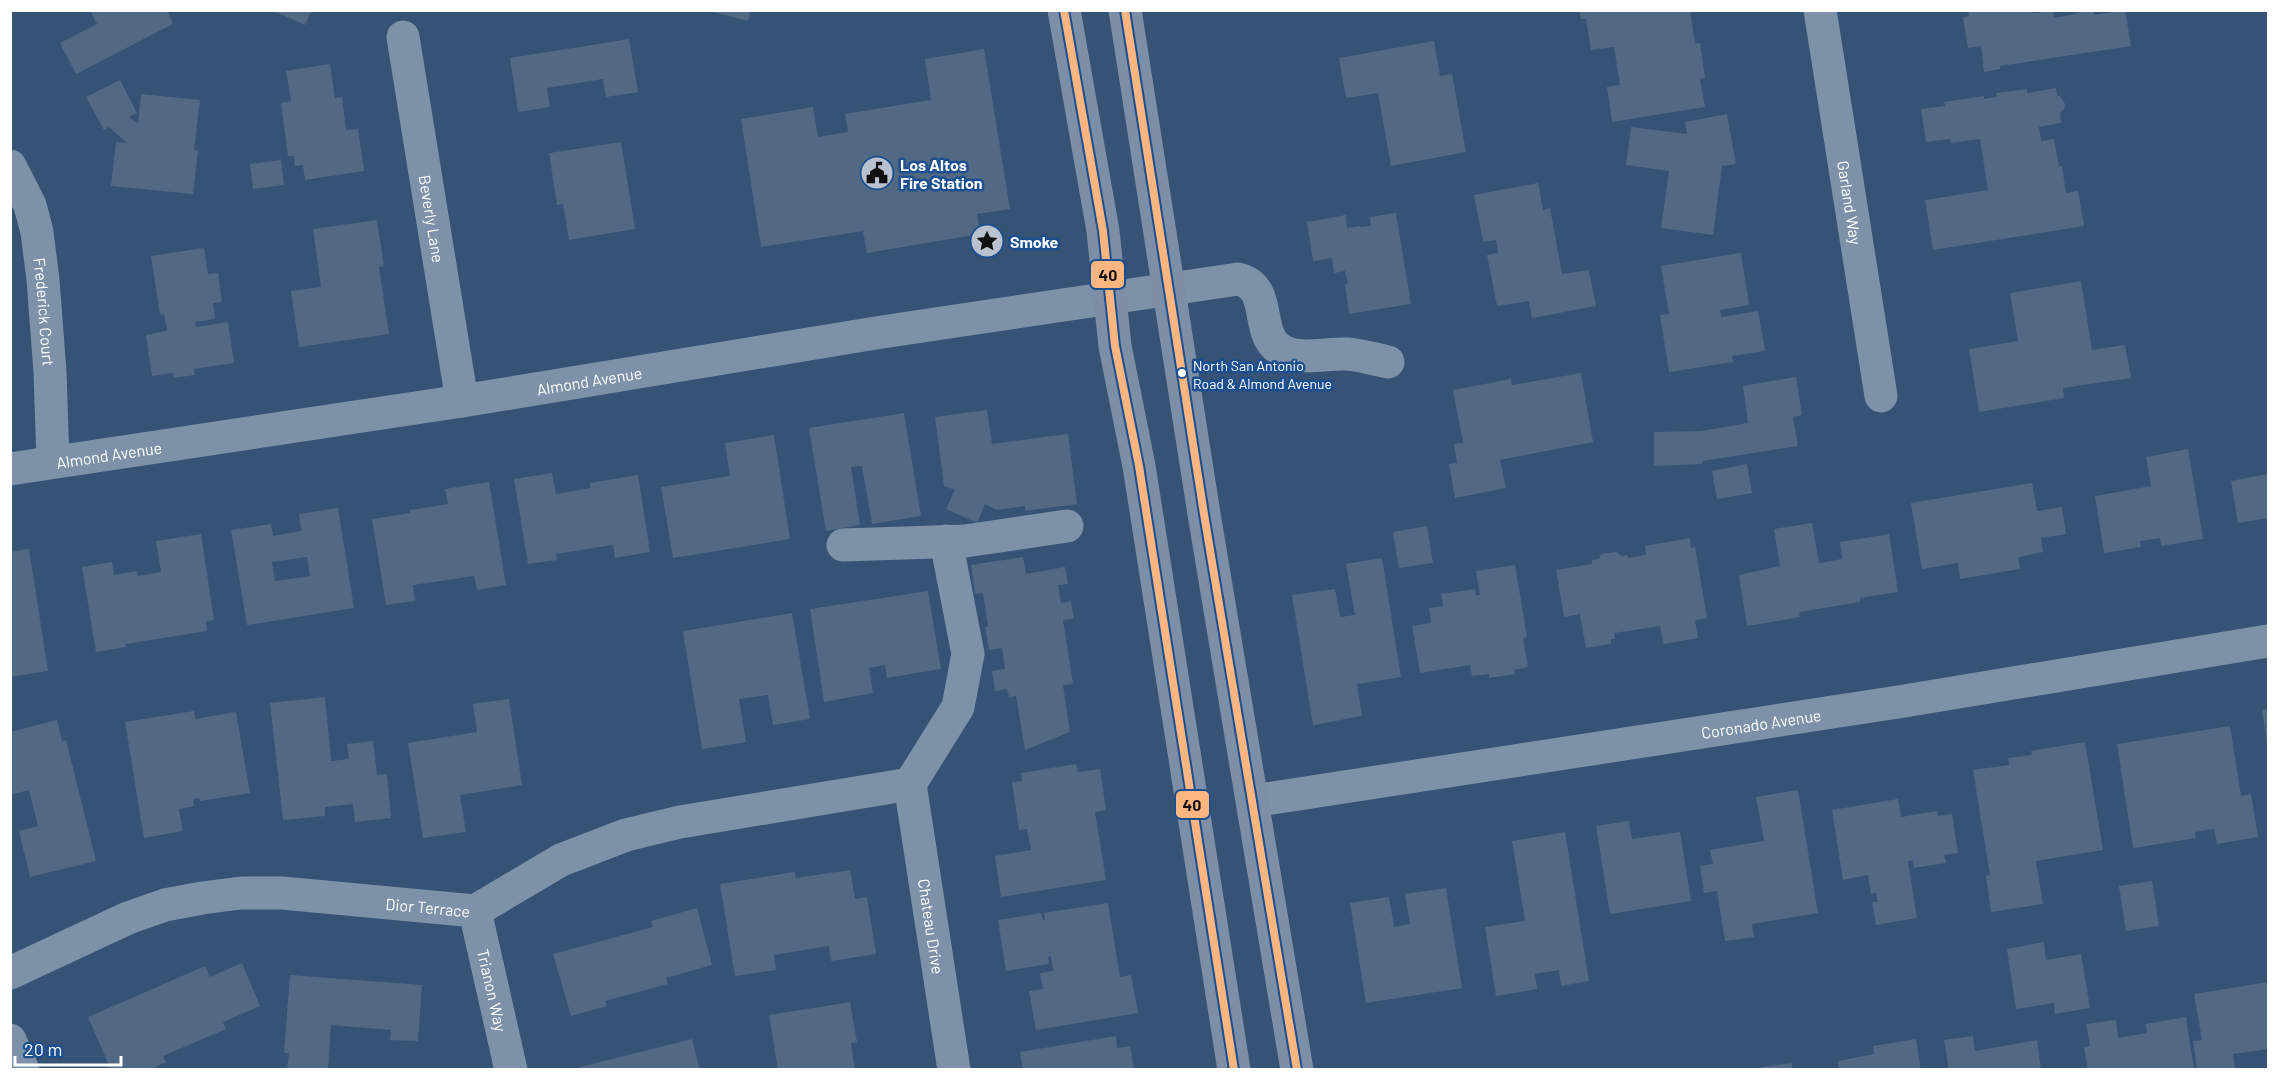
<svg xmlns="http://www.w3.org/2000/svg" width="2279" height="1080" viewBox="0 0 2279 1080" font-family="Barlow,sans-serif">
<style>
.building{fill:#526984;fill-rule:evenodd}
.lines{fill:none;stroke-linecap:round;stroke-linejoin:round}
.minor{stroke:#7d92a8;stroke-width:33}
.major{stroke:#7d8ea7;stroke-width:33}
.bus-1-casing{stroke:#1b4f8f;stroke-width:12}
.bus-1{stroke:#ffb580;stroke-width:8}
.bus-dot{fill:#fff;stroke:#1b4f8f;stroke-width:2}
.labels{text-anchor:middle;dominant-baseline:central;stroke-width:5;stroke-linejoin:round;paint-order:stroke}
.bus-label{font-size:14px;fill:#fff;stroke:#1b4f8f;text-anchor:start}
.poi-label{font-size:16px;font-weight:bold;fill:#fff;stroke:#1b4f8f;text-anchor:start}
.street-label{font-size:16px;fill:#fff;stroke:#1b4f8f}
.line-badge{stroke:#1b4f8f;stroke-width:2}
.pale-badge-label{font-size:16px;text-anchor:middle;font-weight:bold;fill:#111}
</style>
<rect width="100%" height="100%" fill="#365274"/>
<path class="building" d="M90 10H167L173 24 76 74 60 43 97 24Z
M272 10H312L305 25Z
M706 10H751L748 21Z
M1579 10H1690L1695 44 1700 43 1705 78 1700 79 1705 107 1612 122 1607 87 1620 85 1614 47 1591 50 1586 19H1581Z
M1968 10H2034V13L2053 11 2054 18 2076 14 2084 10 2094 11V15L2125 10 2131 46 2000 66V69L1984 72 1981 46 1968 48 1963 17 1969 16Z
M629 39 638 92 606 97 603 79 547 88 550 107 518 112 510 58Z
M1434 41 1440 76 1452 74 1466 152 1391 166 1378 93 1346 98 1339 58Z
M984 49 1010 209 977 214 980 234 867 253 863 231 761 247 741 119 813 107 818 137 848 132 845 114 931 100 925 59Z
M330 64 335 98 342 97 346 130 358 129 364 171 305 180 303 165 295 166 294 156H288L281 103 291 101 286 71Z
M120 80 137 113 129 117 138 124 141 94 200 100 194 150H198L193 194 111 186 116 142 127 143 109 127 104 130 86 97Z
M2056 88 2057 96H2060L2065 104 2064 109 2060 113 2061 123 2039 127 2041 141 2054 139 2059 166H2062L2066 193 2078 191 2084 226 1933 250 1925 200 1988 190 1980 139 1951 143 1950 139 1926 142 1921 109 1945 106 1944 102 1984 96V99L1997 97 1996 93 2027 89V93Z
M1727 114 1736 164 1722 166 1713 235 1661 228 1669 171 1626 165 1631 127 1687 134 1685 122Z
M621 142 635 229 569 240 563 204 557 205 549 153Z
M281 160 284 185 253 189 250 164Z
M1538 183 1543 210 1550 208 1562 274 1589 270 1596 306 1532 318 1529 301 1497 306 1487 255 1498 253 1496 240 1483 242 1474 195Z
M1396 213 1411 304 1349 314 1345 284 1348 283 1345 271 1334 273 1332 258 1313 261 1307 222 1346 215 1347 228 1360 226V227L1371 226 1370 217Z
M377 220 384 266 379 267 389 334 299 347 291 291 321 287 313 229Z
M204 248 208 274 218 273 222 302 213 303 215 319 195 322 196 327 228 322 234 363 194 369 195 375 174 378 173 373 152 376 146 335 167 331 164 314 160 315 151 256Z
M1741 253 1749 305 1720 310 1721 317 1758 311 1765 351 1732 356 1733 362 1669 372 1660 315 1669 314 1661 266Z
M2081 281 2092 350 2125 345 2131 378 2063 388 2064 398 1979 412 1969 349 2018 341 2010 293Z
M1581 373 1593 442 1500 460 1506 488 1455 498 1449 464 1457 463 1454 444 1463 443 1453 390 1511 379 1512 385Z
M1796 377 1802 415 1793 417 1798 446 1702 461V464L1654 466V432L1701 431 1748 423 1743 386Z
M987 410 992 444 1068 434 1077 504 1025 511V506L997 510 985 504 977 523 946 509 955 490 944 486 935 417Z
M904 413 921 516 872 524 862 466 851 467 860 525 826 531 809 428Z
M774 435 790 539 673 558 661 487 730 476 725 443Z
M2188 449 2203 539 2161 546 2160 538 2140 541 2141 547 2104 553 2095 496 2151 486 2146 457Z
M1747 464 1752 493 1717 499 1712 471Z
M552 473 556 494 590 488V483L638 475 650 552 615 558 613 545 556 554 557 560 528 564 514 479Z
M2268 474V518L2238 523 2231 481Z
M489 482 506 585 477 590 474 576 413 585 415 601 386 605 372 519 410 513V510L448 504 445 489Z
M2032 483 2037 511 2062 507 2066 534 2041 538 2043 552 2018 557 2020 569 1960 579 1958 563 1922 569 1911 503Z
M338 508 354 608 247 625 231 530 271 524 273 536 301 531 299 514ZM307 557 310 576 275 581 272 562Z
M1812 523 1819 563 1842 559 1840 542 1889 534 1898 592 1860 598V602L1799 612 1800 617 1747 626 1739 575 1780 566 1774 529Z
M1427 526 1433 563 1399 568 1393 532Z
M201 534 214 620 206 621 207 631 125 644 126 647 96 652 82 567 112 562 114 575 137 571 138 576 161 572 156 541Z
M1690 538 1691 548 1695 547 1707 618 1695 620 1698 638 1663 644 1660 626 1614 633 1615 639H1611V644L1586 648 1580 614 1564 617 1556 570 1592 564V560L1599 559 1601 554 1616 552 1622 556 1627 555 1628 558 1646 555 1645 546Z
M29 549 48 671 10 677V552Z
M1023 557 1026 574 1065 567 1068 584 1058 585 1061 603 1071 601 1074 619 1063 620 1073 684 1063 685 1070 732 1025 750 1016 696 1009 697 1007 689 995 691 992 671 1005 669 1002 648 989 650 985 627H988L983 593 975 594 971 565Z
M1382 558 1401 677 1357 684 1362 716 1313 725 1292 595 1335 589 1340 617 1355 615 1346 564Z
M1515 565 1527 637 1523 638 1528 667 1514 670 1515 674 1489 678V674L1472 676 1470 665 1420 673 1412 626 1431 623 1429 608 1443 606 1441 594 1475 589 1476 595H1480L1476 571Z
M928 591 941 669 887 678 885 665 869 668 873 693 824 702 810 609Z
M792 613 810 719 773 725 768 695 739 699 746 742 702 749 683 631Z
M325 697 331 761 349 759 347 744 373 741 377 775 387 774 391 818 355 822 353 804 325 807V816L283 820 270 703Z
M509 699 522 785 460 795 466 832 423 838 408 743 477 732 473 704Z
M2268 709V742H2267L2262 710Z
M194 711 195 719 236 712 250 793 200 801 199 798 193 799 194 806 179 809 183 831 144 838 125 722Z
M57 720 62 741 66 740 96 861 30 877 19 831 38 826 29 790 10 795V732Z
M2230 726 2241 796 2251 794 2258 837 2217 844 2214 829 2195 832 2196 838 2133 848 2117 744Z
M2085 742 2103 850 2036 861 2043 904 1991 912 1986 876 1990 875 1973 770 2009 765 2008 758 2032 755 2031 751Z
M1076 764 1078 772 1100 769 1106 810 1095 812 1106 880 1001 897 995 856 1031 850 1027 829 1019 830 1012 782 1022 781 1021 773Z
M1798 790 1818 913 1752 924 1754 937 1725 941 1717 891 1704 893 1700 866 1713 864 1710 850 1764 841 1756 797Z
M1898 799 1901 817 1937 811 1938 816 1952 814 1958 853 1944 855 1946 863 1914 868 1913 860 1908 861 1917 918 1876 925 1872 902H1878L1876 893 1871 894 1868 875 1843 880 1832 810Z
M1629 821 1632 839 1680 832 1691 901 1610 914 1596 826Z
M1565 832 1589 981 1561 986 1559 970 1535 974 1537 989 1496 996 1485 927 1525 921 1512 841Z
M850 870 855 899 867 897 876 954 831 961 829 946 774 955 776 970 735 976 720 884 795 872 796 878Z
M2152 881 2159 926 2126 931 2119 886Z
M1446 888 1462 988 1366 1003 1350 903 1389 897 1394 927 1410 924 1405 894Z
M1108 903 1120 977 1131 975 1138 1013 1036 1030 1029 991 1043 989 1040 973 1053 971 1051 956 1048 957 1049 964 1006 971 998 920 1041 913 1043 920H1045L1044 913Z
M697 908 712 965 666 978 668 984 605 1001 607 1006 571 1016 553 954 653 927 651 921Z
M2044 942 2046 960 2081 954 2090 1008 2055 1014 2054 1003 2016 1009 2007 949Z
M242 963 260 1006 223 1022 226 1029 163 1056 166 1062 149 1070H111L88 1017 205 966 210 977Z
M290 975 422 985 418 1041 390 1040 391 1030 331 1025 328 1070H287L289 1053H284Z
M2268 982V1049L2233 1054 2235 1070H2197L2193 1041 2202 1040 2194 994Z
M850 1002 857 1042 851 1043 855 1070H778L769 1015Z
M2186 1017 2194 1070H2088L2084 1047 2090 1046 2086 1024 2116 1020 2118 1038 2147 1033 2146 1024Z
M1116 1036 1117 1048 1130 1046 1134 1070H1023L1020 1052Z
M1973 1036 1975 1051 2037 1040 2041 1070H1949L1944 1040Z
M692 1039 700 1070H581L580 1067Z
M1916 1039 1921 1070H1839L1838 1061 1874 1054 1873 1046Z
M1791 1063 1793 1070H1757V1068Z"/>
<g class="lines">
<g class="minor">
<path id="s1" d="M1820 10 1881 396"/>
<path id="s2" d="M403 37 462 401"/>
<path id="s3" d="M10 166 30 205 37 232 43 280 50 372 53 462"/>
<path id="s4" d="M10 469 462 401 882 332 1238 279C1273 287 1255 331 1278 348 1297 362 1324 353 1347 354 1360 355 1375 359 1388 362"/>
<path d="M843 545 965 541 1067 526"/>
<path id="s5" d="M910 784 954 1070"/>
<path d="M910 784 958 707 968 654 946 541"/>
<path id="s6" d="M1253 801 1898 702 2268 641"/>
<path id="s7" d="M475 911 511 1070"/>
<path id="s8" d="M10 973 128 918 165 905 202 898 241 893H282L475 911 561 860 626 835 680 822 910 784"/>
<path d="M10 1040 23 1070"/>
</g>
<path class="major" d="M1064 10 1103 231 1115 346 1139 466 1234 1070
M1125 10 1204 514 1297 1070"/>
<defs>
<path id="bus-1" d="M1064 10 1103 231 1115 346 1139 466 1234 1070
M1125 10 1204 514 1297 1070"/>
</defs>
<use href="#bus-1" class="bus-1-casing"/>
<use href="#bus-1" class="bus-1"/>
</g>
<defs>
<symbol id="civic-disc" viewBox="-11 -11 22 22"><circle r="9.5" fill="#b9c2ce" stroke="#1b4f8f"/><path d="M-.6-6.5H3V-4.5H.6V-3L4-1V1h2V6H-6V1h2V-1L-.6-3ZM-1.2 2.5V6h2.4V2.5Z" fill="#111"/></symbol>
<symbol id="sight-disc" viewBox="-11 -11 22 22"><circle r="9.5" fill="#b9c2ce" stroke="#1b4f8f"/><path d="M0-6L1.8-2.2L6-1.7L2.9 1.2L3.7 5.4L0 3.3L-3.7 5.4L-2.9 1.2L-6-1.7L-1.8-2.2Z" fill="#111"/></symbol>
</defs>
<g fill-rule="evenodd">
<use href="#civic-disc" x="858" y="154" width="38" height="38"/>
<use href="#sight-disc" x="968" y="222" width="38" height="38"/>
</g>
<circle class="bus-dot" cx="1182" cy="373" r="5"/>
<g class="labels">
<g class="bus-label">
<text x="1193" y="365">North San Antonio<tspan x="1193" dy="18">Road &amp; Almond Avenue</tspan></text>
</g>
<g class="poi-label">
<text x="900" y="164">Los Altos<tspan x="900" dy="18">Fire Station</tspan></text>
<text x="1010" y="241">Smoke</text>
</g>
<g class="street-label">
<text stroke="none"><textPath href="#s1" startOffset="195">Garland Way</textPath></text>
<text stroke="none"><textPath href="#s2" startOffset="184">Beverly Lane</textPath></text>
<text stroke="none"><textPath href="#s3" startOffset="152">Frederick Court</textPath></text>
<text stroke="none"><textPath href="#s4" startOffset="586">Almond Avenue</textPath></text>
<text stroke="none"><textPath href="#s4" startOffset="100">Almond Avenue</textPath></text>
<text stroke="none"><textPath href="#s6" startOffset="514">Coronado Avenue</textPath></text>
<text stroke="none"><textPath href="#s8" startOffset="434">Dior Terrace</textPath></text>
<text stroke="none"><textPath href="#s5" startOffset="144">Chateau Drive</textPath></text>
<text stroke="none"><textPath href="#s7" startOffset="81">Trianon Way</textPath></text>
</g>
</g>
<g class="line-badge">
<rect x="1090" y="260" width="35" height="29" rx="6" fill="#ffb580"/>
<rect x="1175" y="790" width="35" height="29" rx="6" fill="#ffb580"/>
</g>
<g class="pale-badge-label">
<text x="1108" y="281">40</text>
<text x="1192" y="811">40</text>
</g>
<rect width="2279" height="1080" fill="none" stroke="#ffffff" stroke-width="24"/>
<path d="M15 1056v9h106v-9" fill="none" stroke="#ffffff" stroke-width="3"/>
<text x="24" y="1056" font-size="18" fill="#ffffff" stroke="#1b4f8f" stroke-width="4.5" paint-order="stroke">20 m</text>
</svg>
